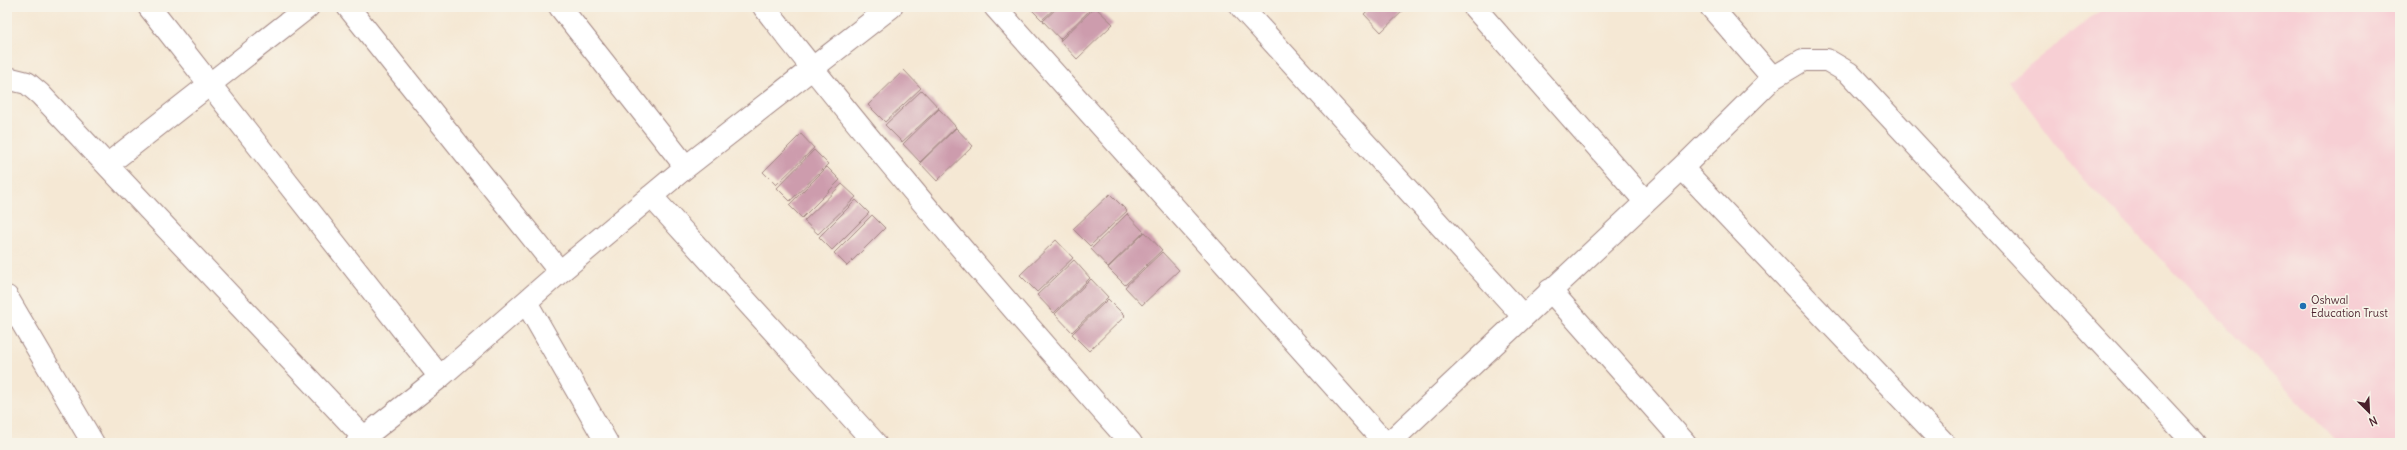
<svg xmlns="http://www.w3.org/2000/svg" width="2407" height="450" viewBox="0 0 2407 450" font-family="Delius,sans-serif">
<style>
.built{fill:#f7cfd4}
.building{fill:#cd9cad}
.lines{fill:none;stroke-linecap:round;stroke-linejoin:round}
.street-casing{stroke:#a08480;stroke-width:24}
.street{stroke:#fff;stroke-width:22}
.poi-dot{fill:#1f6fb2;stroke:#f7f3e8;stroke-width:1.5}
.labels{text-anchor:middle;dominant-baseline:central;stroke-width:3.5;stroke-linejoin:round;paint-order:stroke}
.poi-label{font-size:11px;fill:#4a1f2b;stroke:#f7f3e8;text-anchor:start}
</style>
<rect width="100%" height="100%" fill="#f7f3e8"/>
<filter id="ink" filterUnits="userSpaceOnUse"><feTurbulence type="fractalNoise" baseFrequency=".025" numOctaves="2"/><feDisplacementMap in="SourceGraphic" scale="8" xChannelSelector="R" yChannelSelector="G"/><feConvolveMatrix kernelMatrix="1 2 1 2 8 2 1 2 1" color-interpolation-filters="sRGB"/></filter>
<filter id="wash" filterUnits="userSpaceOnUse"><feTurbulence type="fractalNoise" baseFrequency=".012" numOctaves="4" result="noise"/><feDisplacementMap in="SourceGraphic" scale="16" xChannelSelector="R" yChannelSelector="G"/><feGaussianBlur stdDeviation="0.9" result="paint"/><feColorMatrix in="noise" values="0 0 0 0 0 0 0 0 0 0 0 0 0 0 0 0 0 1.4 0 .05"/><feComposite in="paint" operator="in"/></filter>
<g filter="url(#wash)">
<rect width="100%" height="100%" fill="#f5e8d4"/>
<path class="built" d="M2104 7H2400V443H2338L2074 169 2009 81Z"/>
<g id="blocks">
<path class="building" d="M1029 7H1056L1042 20Z
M1058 7H1093L1060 39 1043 21Z
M1095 7 1113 24 1077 59 1060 41Z
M1372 7H1407L1381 32 1364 14Z
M904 70 921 88 885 122 868 105Z
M922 90 939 108 902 142 885 125Z
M939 109 956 127 920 162 903 144Z
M956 128 973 146 937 181 920 163Z
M801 134 814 148 776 185 763 172Z
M814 150 828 164 790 201 777 188Z
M827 167 840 180 802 218 789 205Z
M842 184 856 197 818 234 804 221Z
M1110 194 1127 211 1090 246 1073 229Z
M856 200 869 213 832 250 819 237Z
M1127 214 1144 232 1108 267 1091 249Z
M872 215 885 228 847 266 834 253Z
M1145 232 1162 250 1125 285 1108 268Z
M1056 240 1073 258 1037 292 1020 275Z
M1162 252 1179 270 1142 305 1125 287Z
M1074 260 1090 278 1054 313 1037 295Z
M1091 279 1108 297 1072 332 1055 314Z
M1108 299 1125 316 1089 351 1072 334Z"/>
</g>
</g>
<g filter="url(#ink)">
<use href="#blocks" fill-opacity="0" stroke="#a08480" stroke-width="1"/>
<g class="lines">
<defs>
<path id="street" d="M149 7 440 377
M348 7 560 272
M560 7 686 167
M764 7C881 157 1005 301 1131 443
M995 7 1385 443
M1241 7 1523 316
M1474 7 1645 201
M1711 7 1773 78
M7 78 27 83 40 94 369 443
M107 165 308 7
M1682 168 1944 443
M651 196 875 443
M1550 290 1685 443
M7 297 93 443
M526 302 607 443
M357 443 440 377 560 272 686 167 891 7
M1389 443 1682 168 1773 78 1803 60H1827L1849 73 2194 443"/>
</defs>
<use href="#street" class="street-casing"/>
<use href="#street" class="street"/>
</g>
</g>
<circle class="poi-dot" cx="2303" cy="306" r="4"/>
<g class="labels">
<g class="poi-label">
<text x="2311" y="300">Oshwal<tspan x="2311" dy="13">Education Trust</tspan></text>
</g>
</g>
<rect width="2407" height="450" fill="none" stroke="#f7f3e8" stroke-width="24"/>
<g transform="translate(2369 412) rotate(156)" stroke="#f7f3e8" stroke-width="3" paint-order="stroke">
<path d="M0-3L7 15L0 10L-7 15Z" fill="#4a1f2b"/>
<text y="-6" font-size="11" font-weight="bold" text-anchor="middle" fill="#4a1f2b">N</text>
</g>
</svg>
